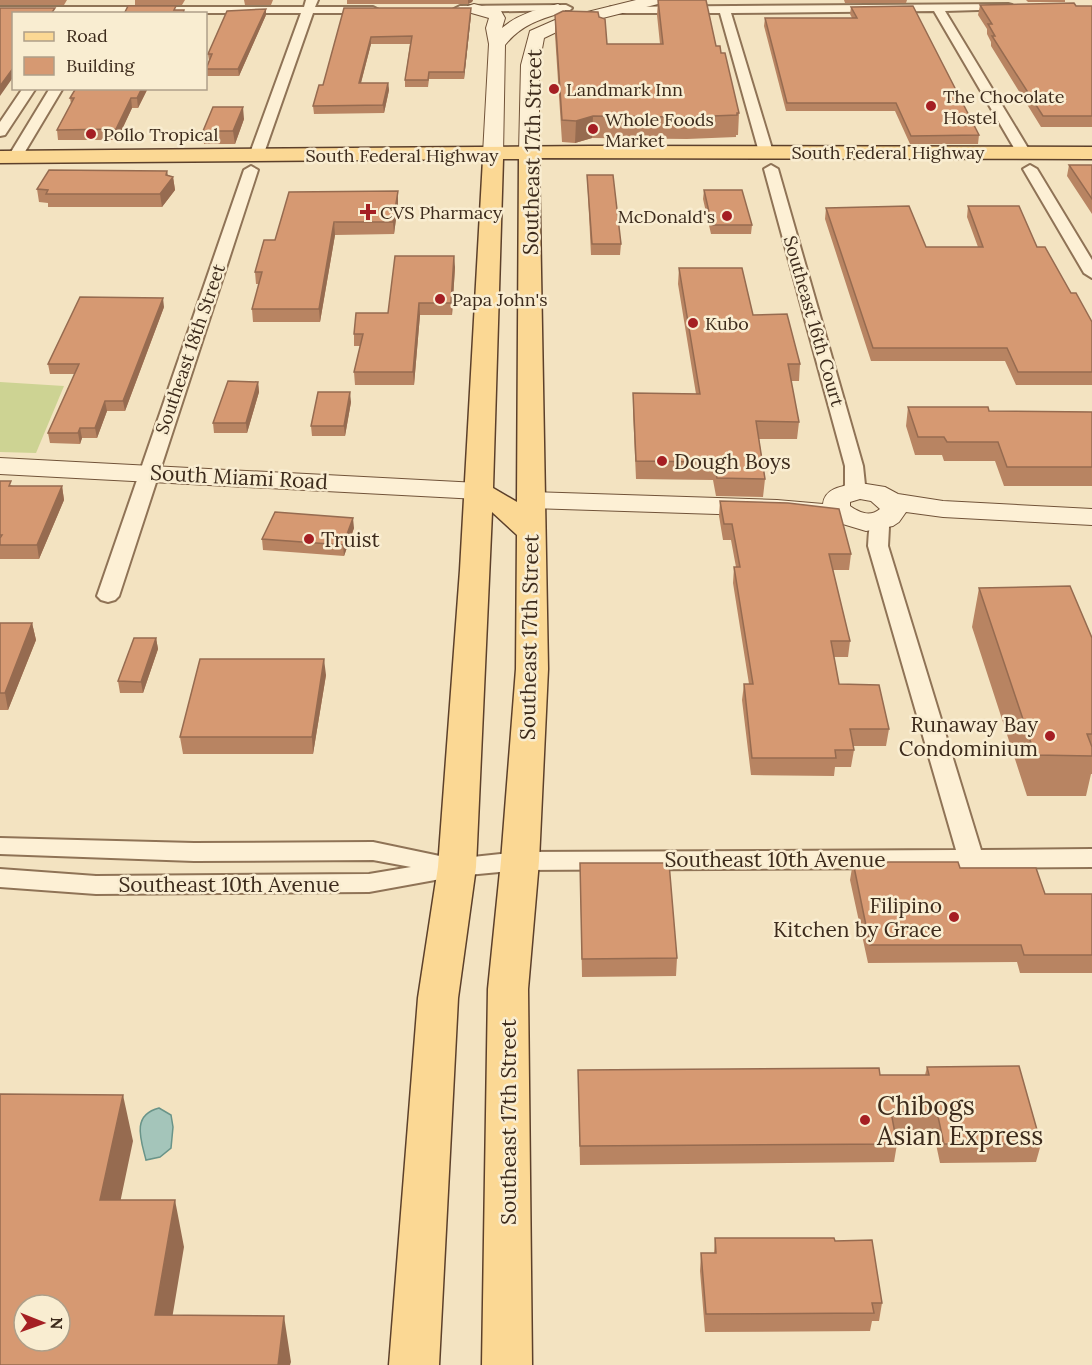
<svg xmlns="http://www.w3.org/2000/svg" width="1092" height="1365" viewBox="0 0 1092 1365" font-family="Lora,serif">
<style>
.green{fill:#cdd393}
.water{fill:#a4c5ba;stroke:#699489;stroke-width:1.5}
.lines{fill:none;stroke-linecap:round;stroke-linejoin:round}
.street-casing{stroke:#8f7356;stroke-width:4}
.secondary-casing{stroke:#715339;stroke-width:2}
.primary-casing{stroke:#5c402b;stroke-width:3}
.street{fill:#fdf0d5;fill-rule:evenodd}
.secondary{fill:#fdf0d5;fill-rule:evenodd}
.primary{fill:#fbd894;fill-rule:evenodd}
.wall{fill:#b88462}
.shaded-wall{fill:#966b50}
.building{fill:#d69972;stroke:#966b50;stroke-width:1.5;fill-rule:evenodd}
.poi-dot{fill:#a51f23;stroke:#f9edd1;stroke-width:2}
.labels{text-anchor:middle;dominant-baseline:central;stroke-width:5;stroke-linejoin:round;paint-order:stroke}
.far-poi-label{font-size:18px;fill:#3d2b1c;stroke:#f9edd1;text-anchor:start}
.far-street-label{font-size:18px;fill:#3d2b1c;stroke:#f9edd1}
.street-label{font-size:21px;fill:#3d2b1c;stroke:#f9edd1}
.poi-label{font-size:21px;fill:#3d2b1c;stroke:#f9edd1;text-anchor:start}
.near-poi-label{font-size:26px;fill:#3d2b1c;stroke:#f9edd1;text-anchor:start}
</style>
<rect width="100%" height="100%" fill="#f3e3c1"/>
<path class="green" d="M0 382 64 386 36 453 0 452Z"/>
<path class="water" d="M159 1108 171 1115 173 1127 171 1148 160 1157 146 1160C141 1140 131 1115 159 1108Z"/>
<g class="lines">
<defs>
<path id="street" d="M306 0H318L315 7H373L379 10 373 13H313L263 156 256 160 249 156 301 13H0V7H304Z
M1008 4 1012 5V9L945 11 1031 153 1024 157 1017 153 934 11 731 13 773 152 766 156 759 152 720 13H611L605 10 611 7Z
M566 5 572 8 570 10 460 12 454 9 460 6Z
M23 88H36L5 135 0 136V122Z
M50 88H63L20 160H10L8 157Z
M771 165 778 169 863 466 865 485 858 496H844L841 492 845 485V466L764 169Z
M1030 165 1037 169 1092 260V278L1084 273 1023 169Z
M251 166 258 170 119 596 115 600 108 602 101 600 97 596 244 170Z
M882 514 889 516 892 520 889 527 888 546 981 850 1092 849V867L520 870 457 876 369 892 96 894 0 887V869L96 876 369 874 411 867 373 860 194 861 0 854V838L194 843 373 842 454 859 520 852 956 850 868 546C869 535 868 525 875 516Z"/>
<path id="secondary" d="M636 0H664L662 3 567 27 544 38 539 65V153L536 157H522L519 153 521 65 530 31 555 20Z
M474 4 501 11 505 18 502 28C518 14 538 9 558 4L566 9 564 12C540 19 521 25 505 45L503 154 500 158H486L483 154 489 44 486 28 489 18 468 12 466 9 468 6Z
M0 458 478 483 488 485 492 491 488 497 478 499 0 474Z
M860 483 885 487 898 494 943 501 1092 509V525L943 517 906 512 899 522 893 526 866 531 836 522 777 516 531 508 521 506 517 500 521 494 531 492 777 500 823 504C825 486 846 486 860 483ZM860 499 871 501 880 509C870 517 860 513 850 506V502Z"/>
<path id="primary" d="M591 146 1092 147V159L539 158 548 669 539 861 528 989 532 1365H482L488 989 501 861 516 669 517 535 492 512 476 867 458 998 439 1365H389L418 998 438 867 460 570 483 159 0 163V151ZM503 159H519L517 502 493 488Z"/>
</defs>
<use href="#street" class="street-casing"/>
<use href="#secondary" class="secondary-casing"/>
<use href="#primary" class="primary-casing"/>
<use href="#street" class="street"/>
<use href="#secondary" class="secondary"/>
<use href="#primary" class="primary"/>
</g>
<path class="wall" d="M0 0H67L64 5H0Z
M135 0H185L182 5H135Z
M244 0H273L271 5H245Z
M347 0H473L472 2 468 4H347Z
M658 0H706L716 46 739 113 738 135H736V137L687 139 592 138 575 143 562 142 555 35V15L599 17 607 44H660L657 15Z
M844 0H907L906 3H845Z
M1026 0H1065V2H1028Z
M980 5 1092 6V127H1041L991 46V42L987 34V29L978 15Z
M851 7 979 135 978 144H910L895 111H786L764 26 765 18H852L850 14Z
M344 8H471V15L464 79H429L428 87H405V80L410 44H371L361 83H388L389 90 384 113 314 114 313 106 323 85Z
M266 15 239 76H206V67L209 61 208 54Z
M148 88 138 108H132L117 140H58L57 130 71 104 70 98Z
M244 119 235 144H204L203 131Z
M1069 165H1092V214L1067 176Z
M168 175 173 177 175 190 162 207H48V203L39 202 37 189Z
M587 175 621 244 620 255H591Z
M704 190 752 225 751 234H711L703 199Z
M398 204 394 234 335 235 320 322H253L252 309 259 284H256L255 272 275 240Z
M968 206 1037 247 1092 322V385H1016L1005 361H871L825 219 826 208 926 247H978L967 217Z
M455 267 452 315H420L414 385H355L354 372 360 346H354V334L388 313Z
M679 268 753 315 800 364 799 381H791L799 422 797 439H759L765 479 763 497 716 496 713 480 636 479 633 411V393L696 394 678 284Z
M164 307 125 411H107L97 438H82L80 444 50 443 48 433 75 374H50L48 364Z
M258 382 259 392 247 433H214L213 423Z
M351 402 345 436H312L311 426Z
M908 407 989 411 1092 412V486H1004L995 461H944L942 455H915L906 426Z
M0 481 13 486H62L64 500 39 559H0Z
M720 501 851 554 849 570H833L850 641 848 657H834L839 684 889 729 886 746H853L854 750 851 767H835L834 776 751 775 742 700 744 684H749L733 583 734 567H736L731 540H723L719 516Z
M354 528 344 556 263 550 262 539Z
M979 588 1092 638V774H1091L1086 796H1027L972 627Z
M0 623H32L36 640 8 710H0Z
M156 638 158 649 143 693H120L118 681Z
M326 675 313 754H183L180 737Z
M853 862 960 868 1045 894H1092V973H1020L1017 962 868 963 850 880Z
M580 863 677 958 676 976 582 977Z
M927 1067 1041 1144 1036 1162 940 1163 933 1130H894L897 1144 894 1162 580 1165 578 1070 880 1075H925Z
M715 1238 835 1241 882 1303 879 1321H872L870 1331 705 1332 700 1271 701 1253H714Z"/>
<path class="shaded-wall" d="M468 0H473L472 2 468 4Z
M471 8V15L464 79V72Z
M266 9V15L239 76 238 69Z
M371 37V44L359 90V83Z
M14 67V76L0 96V86Z
M388 83 389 90 384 113 383 105Z
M142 88H148L138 108 137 98Z
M131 98 132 108 117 140 116 129Z
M243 107 244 119 235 144 233 131Z
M593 116 592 138 575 143 576 121Z
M167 171 169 182 173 177 175 190 162 207 160 194Z
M398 191V204L394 234 393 222Z
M334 222 335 235 320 322 319 309Z
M454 256 455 267 452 315 451 303Z
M163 298 164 307 125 411 123 401Z
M419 303 420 315 414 385 413 372Z
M258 382 259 392 247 433 246 423Z
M350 392 351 402 345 436 344 426Z
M105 401 107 411 97 438 95 428Z
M80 428 82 438 80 444 78 433Z
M62 486 64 500 39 559 37 545Z
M353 518 354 528 344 556 343 545Z
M32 623 36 640 8 710 5 693Z
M156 638 158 649 143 693 141 682Z
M324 659 326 675 313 754 312 737Z
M123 1095 133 1141 111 1246 100 1200Z
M175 1200 184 1247 165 1361 155 1315Z
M284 1316 291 1362 290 1365H278Z"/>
<path class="building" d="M658 0H706L716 46H720L721 53H725L739 113H737V115L688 117 593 116 576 121 562 120 555 15 563 11 598 12 599 17 605 19 607 44H663Z
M1074 3 1076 6H1092V116H1043L992 36H995L988 24H992L980 5Z
M128 6H176L174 10H184L183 14H124Z
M913 6 979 135 911 136 896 103H787L765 18H857L851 7Z
M0 8H55L51 14H14V67L0 86Z
M344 8H471L464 72H429L428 80H405L412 36 371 37 359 83H388L383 105 313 106 319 85H323Z
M266 9 238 69H206L212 54H208L227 11Z
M76 88H142L137 98H131L116 129 57 130 74 98H70Z
M213 107H243L233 131H203Z
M1069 165H1092V199Z
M49 170 167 171 166 175 173 177 160 194H46L48 190 37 189Z
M587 175H613L621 244H592Z
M704 190H742L752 225H712Z
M398 191 393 222H334L319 309H252L262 272H255L264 240H275L289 192Z
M909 206 926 247H983L968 206H1019L1037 247H1045L1071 293H1076L1092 322V372H1018L1007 348H873L826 208Z
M395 256H454L451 303H419L413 372H354L363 334H354L356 313H388Z
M679 268H742L753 315 787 314 800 364H788L799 422 756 421 765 479 717 478 714 462 636 461 633 393 700 394Z
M80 297 163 298 123 401H105L95 428H80L78 433H48L79 364H48Z
M228 381 258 382 246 423H213Z
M318 392H350L344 426H311Z
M908 407H988L989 411 1092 412V467H1007L998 442H947L944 437H918Z
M0 481H11L9 486H62L37 545H0V538L2 535H0Z
M720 501 788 503 839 509 851 554H829L850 641H831L839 684 879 685 889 729H850L854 750H835L836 758H752L744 684H753L734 567H740L732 524H724Z
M275 512 353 518 343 545 262 539Z
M1070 586 1092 638V734H1087L1092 747V756L1035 755 979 588Z
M0 623H32L5 693H0Z
M134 638H156L141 682 118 681Z
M200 659H324L312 737H180Z
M853 862H958L960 868H1036L1045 894H1092V955H1024L1021 945H870Z
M580 863H669L677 958 582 959Z
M1019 1066 1041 1144H944L937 1112H891L897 1144 580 1146 578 1070 879 1068 880 1075H929L927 1067Z
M0 1094 123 1095 100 1200H175L155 1315 284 1316 278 1365H0ZM24 1305H60V1341H24Z
M715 1238H834L835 1241 872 1240 882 1303H872L874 1313 706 1314 701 1253H716Z"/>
<g class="poi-dot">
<circle cx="554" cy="89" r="6"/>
<circle cx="931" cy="106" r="6"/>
<circle cx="593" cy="129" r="6"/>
<circle cx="91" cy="134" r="6"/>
<path d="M365 203h6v6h6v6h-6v6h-6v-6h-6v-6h6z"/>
<circle cx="727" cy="216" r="6"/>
<circle cx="440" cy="299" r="6"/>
<circle cx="693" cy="323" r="6"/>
<circle cx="662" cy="461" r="6"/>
<circle cx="309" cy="539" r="6"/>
<circle cx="1050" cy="736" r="6"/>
<circle cx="954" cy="917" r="6"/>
<circle cx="865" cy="1120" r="6"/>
</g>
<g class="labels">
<g class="far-poi-label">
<text x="566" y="89">Landmark Inn</text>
<text x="943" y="96">The Chocolate<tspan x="943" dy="21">Hostel</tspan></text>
<text x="605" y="119">Whole Foods<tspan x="605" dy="21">Market</tspan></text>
<text x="103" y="134">Pollo Tropical</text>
<text x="380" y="212">CVS Pharmacy</text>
<text x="715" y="216" text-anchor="end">McDonald's</text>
<text x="452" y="299">Papa John's</text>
<text x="705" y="323">Kubo</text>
</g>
<g class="far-street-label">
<text x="888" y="152">South Federal Highway</text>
<text x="402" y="155">South Federal Highway</text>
<text transform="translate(814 321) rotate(74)">Southeast 16th Court</text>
<text transform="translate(190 349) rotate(-71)">Southeast 18th Street</text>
</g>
<g class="street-label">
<text transform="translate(532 152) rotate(-89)">Southeast 17th Street</text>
<text transform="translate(239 477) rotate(3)">South Miami Road</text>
<text transform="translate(529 637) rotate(-89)">Southeast 17th Street</text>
<text x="775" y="859">Southeast 10th Avenue</text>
<text x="229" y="884">Southeast 10th Avenue</text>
<text transform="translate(508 1122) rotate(-90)">Southeast 17th Street</text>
</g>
<g class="poi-label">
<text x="674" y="461">Dough Boys</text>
<text x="321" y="539">Truist</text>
<text x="1038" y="724" text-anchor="end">Runaway Bay<tspan x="1038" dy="24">Condominium</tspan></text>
<text x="942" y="905" text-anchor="end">Filipino<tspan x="942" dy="24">Kitchen by Grace</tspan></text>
</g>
<g class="near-poi-label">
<text x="877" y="1105">Chibogs<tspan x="877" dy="30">Asian Express</tspan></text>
</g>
</g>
<rect x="12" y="12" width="195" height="78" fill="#f9edd1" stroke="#ae9f89" stroke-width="1.5"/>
<rect x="24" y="32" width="30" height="9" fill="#fbd894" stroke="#ae9f89" stroke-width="1.5"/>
<text x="66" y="42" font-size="18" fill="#3d2b1c">Road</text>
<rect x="24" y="57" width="30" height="18" fill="#d69972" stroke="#ae9f89" stroke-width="1.5"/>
<text x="66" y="72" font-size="18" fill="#3d2b1c">Building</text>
<g transform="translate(42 1323) rotate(91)"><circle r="28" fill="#f9edd1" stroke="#ae9f89" stroke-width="1.5"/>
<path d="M0-4.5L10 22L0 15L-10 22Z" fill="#a51f23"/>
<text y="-9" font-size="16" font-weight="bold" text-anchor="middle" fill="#3d2b1c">N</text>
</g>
</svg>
